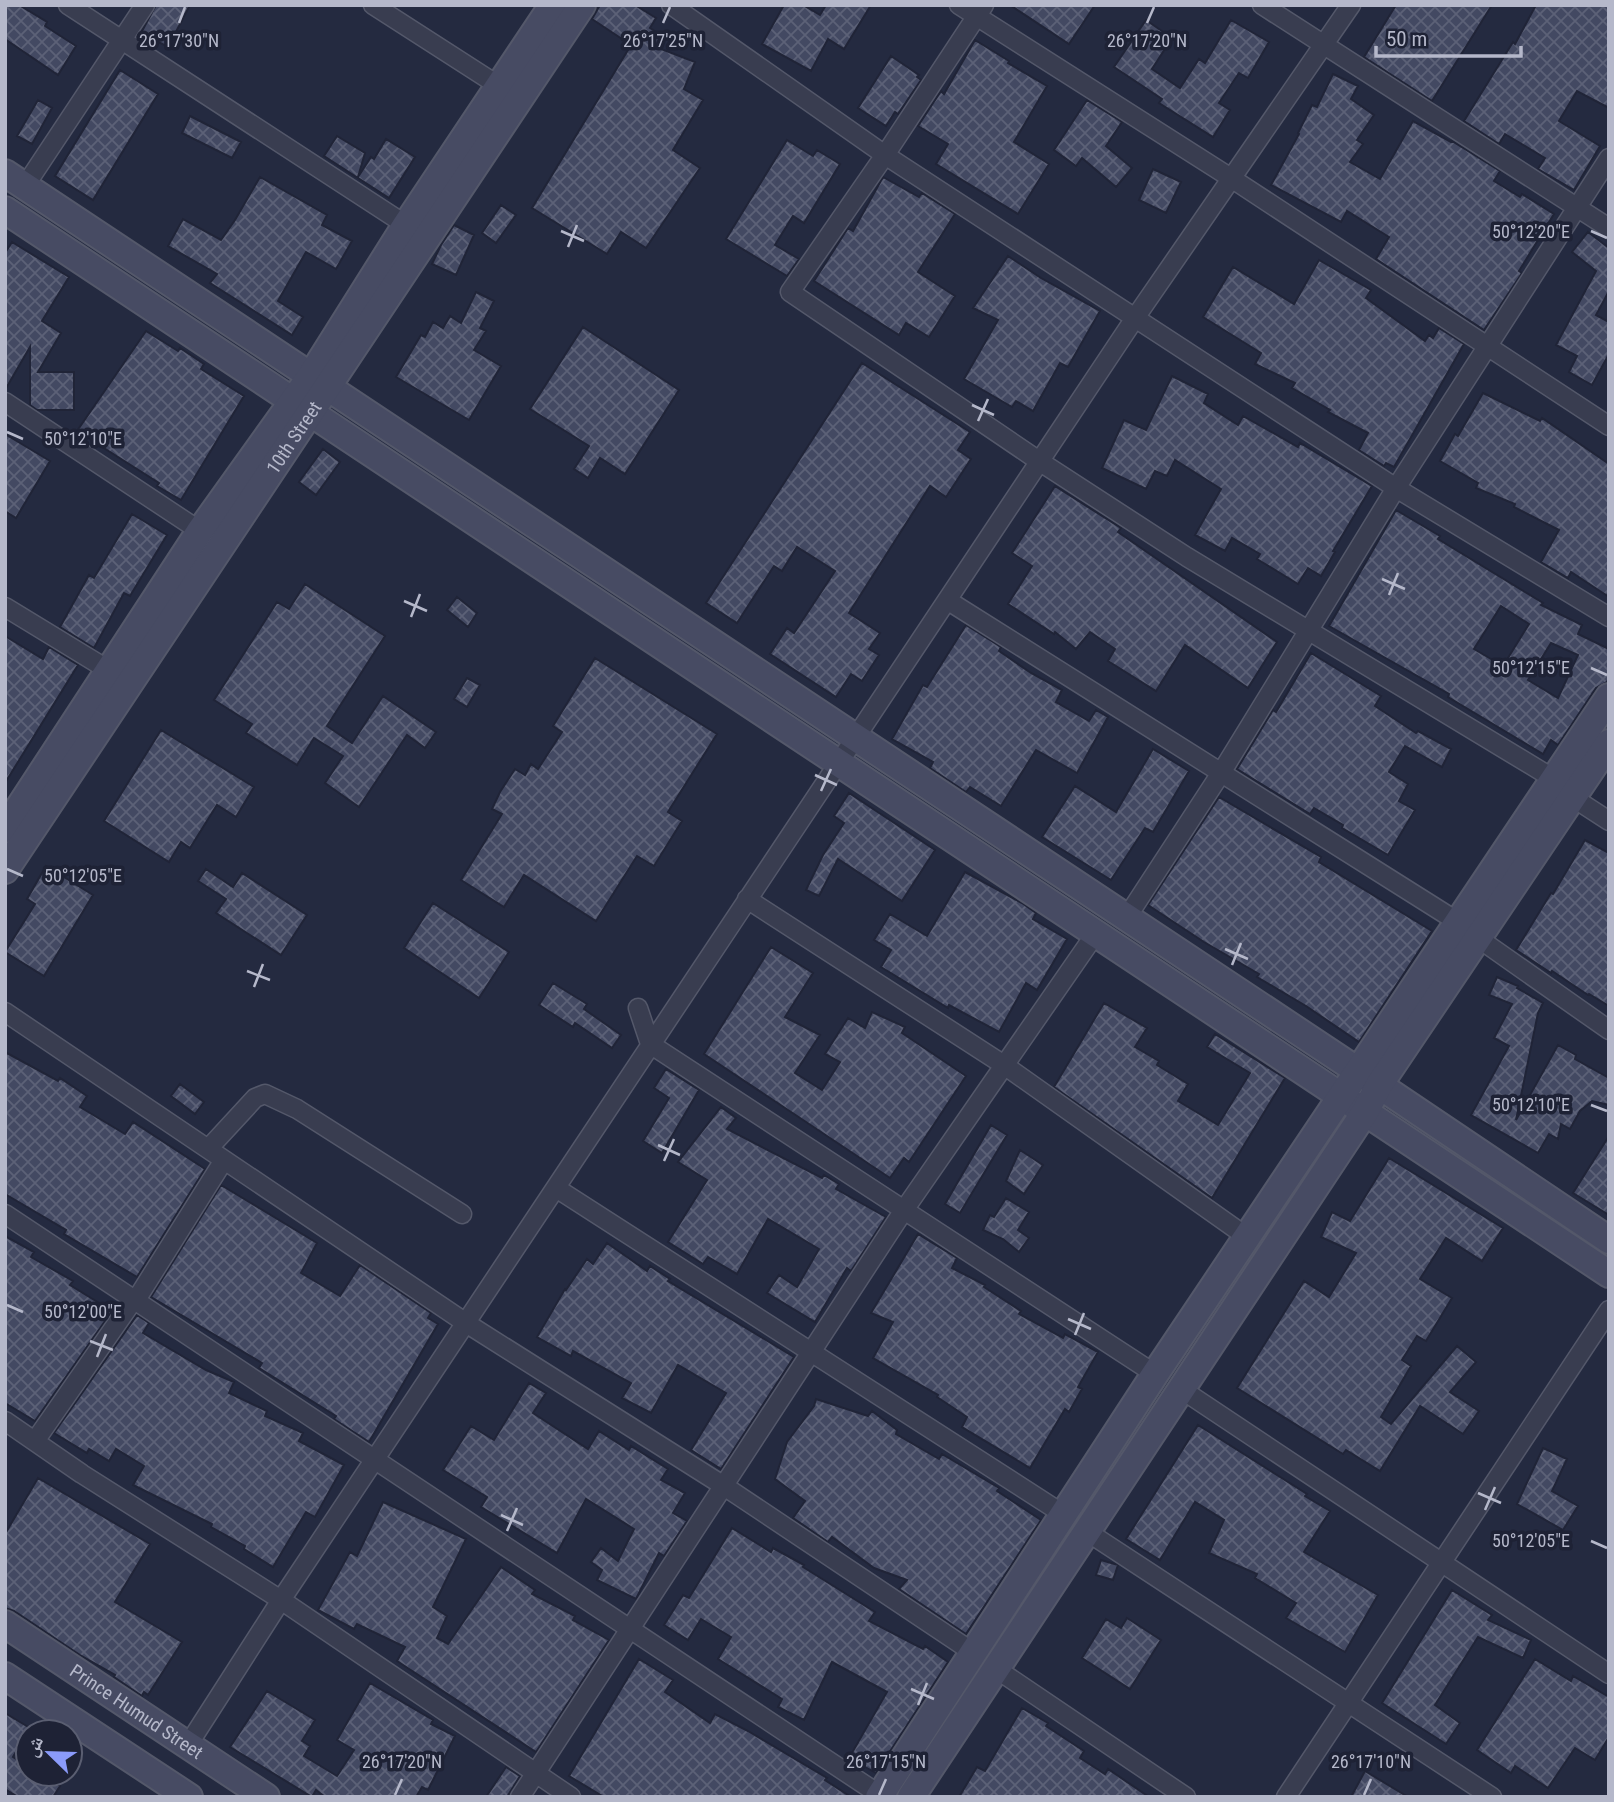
<svg xmlns="http://www.w3.org/2000/svg" width="1614" height="1802" viewBox="0 0 1614 1802" font-family="'Roboto Condensed','Noto Naskh Arabic',sans-serif">
<style>
.building{fill:url(#building-cross-hatch);stroke:#202437;stroke-width:2;fill-rule:evenodd}
.lines{fill:none;stroke-linecap:round;stroke-linejoin:round}
.street-casing{stroke:#54586a;stroke-width:21}
.secondary-casing{stroke:#54586a;stroke-width:30}
.street{stroke:#393d50;stroke-width:18}
.secondary{stroke:#474b63;stroke-width:26}
.ticks{fill:none;stroke:#b5b8ca;stroke-width:2.5}
.labels{text-anchor:middle;dominant-baseline:central;stroke-width:7;stroke-linejoin:round;paint-order:stroke}
.street-label{font-size:19px;fill:#b5b8ca;stroke:#1e2235}
.ticks-label{font-size:18px;text-anchor:middle;fill:#b5b8ca;stroke:#1e2235;stroke-width:7;stroke-linejoin:round;paint-order:stroke}
</style>
<defs>
<pattern id="building-cross-hatch" width="8" height="8" patternUnits="userSpaceOnUse" patternTransform="scale(1.75)"><rect width="8" height="8" fill="#434962"/><path d="M0 0l8 8M0 8l8-8" fill="none" stroke="#5c6177"/></pattern>
</defs>
<rect width="100%" height="100%" fill="#242a40"/>
<path class="building" d="M5 5H19L47 22 45 26 76 46 58 75 5 39Z
M156 5H190L168 47 141 33Z
M600 5H635L656 18 650 28 663 36 656 47 695 62 684 89 703 100 673 150 700 168 646 248 621 232 607 254 532 208 631 45 592 19Z
M784 5H803L820 15 826 5H871L844 49 828 39 811 71 762 44Z
M1010 5H1095L1069 44Z
M1396 5H1492L1432 101 1364 57Z
M1536 5H1609V108L1577 91 1559 121 1600 146 1574 190 1538 169 1545 158 1505 134 1499 144 1464 121 1513 42 1515 44Z
M1146 20 1172 38 1152 69 1180 88 1199 59 1205 63 1231 20 1269 42 1248 78 1239 73 1219 103 1230 110 1213 137 1159 103 1162 99 1114 67Z
M975 40 1009 61 1008 63 1047 86 1014 142 1049 164 1018 214 936 164 948 144 918 126 941 91 944 94Z
M891 56 919 75 917 77 921 80 898 114 895 112 886 126 858 108Z
M120 70 158 94 93 200 55 176Z
M1333 74 1358 86 1351 99 1374 115 1357 140 1363 144 1350 162 1380 179 1413 121 1451 142 1452 141 1500 171 1494 181 1520 197 1522 194 1554 214 1519 271 1522 273 1484 330 1376 259 1389 237 1347 211 1341 222 1271 185 1299 134 1298 133 1312 105 1317 107Z
M38 100 52 108 32 144 17 136Z
M1087 100 1122 122 1106 146 1132 168 1116 187 1082 158 1076 166 1054 150Z
M190 116 241 142 232 158 182 133Z
M337 136 365 153 358 177 371 157 374 159 386 139 415 157 389 198 324 156Z
M787 140 813 156 817 150 840 164 804 223 793 216 775 245 799 259 787 276 726 239Z
M1153 169 1181 182 1166 213 1139 200Z
M260 177 327 215 322 225 352 241 336 269 306 252 278 301 303 317 292 335 210 283 217 274 168 246 183 219 221 240 235 220Z
M883 177 919 197 922 193 955 214 918 272 955 296 929 337 906 323 899 335 814 281 848 228 853 231Z
M501 205 516 215 496 243 482 233Z
M454 225 474 235 456 275 432 264 441 245Z
M1588 232 1609 248V291L1596 315 1609 322V354L1592 385 1569 372 1577 356 1556 345 1596 271 1572 252Z
M12 242 69 277 42 321 61 333 38 372H74V410H37L30 405V347L5 390V253Z
M1008 256 1041 278 1100 311 1068 367 1060 363 1033 411 1016 401 1012 407 964 379 998 320 973 308Z
M1319 260 1371 290 1366 298 1425 341 1429 335 1433 338 1439 328 1464 344 1394 467 1386 463 1384 466 1359 450 1368 433 1328 412 1330 410 1292 388 1295 383 1255 364 1261 353 1203 317 1233 267 1294 304Z
M476 292 494 301 480 328 486 331 474 350 501 366 469 420 396 377 421 335 425 337 433 322 443 328 450 316 461 323Z
M583 327 679 390 625 474 600 458 588 478 574 469 589 446 530 409Z
M146 331 178 351 180 348 204 364 201 369 244 396 181 500 157 486 159 483 77 431Z
M862 363 970 432 958 450 971 459 946 497 930 486 849 613 880 633 869 649 879 655 862 681 851 674 836 697 770 654 787 628 794 633 835 571 797 547 782 571 774 566 737 623 706 603Z
M1172 376 1208 394 1204 403 1238 425 1243 416 1298 447 1300 443 1372 486 1333 551 1335 552 1321 576 1308 568 1298 584 1257 559 1260 554 1232 538 1225 551 1195 535 1221 489 1175 460 1167 476 1155 471 1146 489 1102 468 1124 420 1146 430Z
M1483 393 1540 421 1542 418 1609 464V597L1571 572 1568 578 1541 562 1559 530 1514 507 1515 504 1476 488 1478 483 1440 461 1455 434 1458 436Z
M5 434 50 461 16 518 5 511Z
M323 449 340 462 316 495 299 482Z
M1055 486 1121 528 1118 532 1277 642 1248 688 1185 645 1156 691 1108 661 1115 649 1090 632 1076 649 1055 632 1054 634 1008 604 1032 566 1012 553Z
M1396 510 1440 536 1438 539 1543 603 1541 605 1582 625 1578 634 1609 649V677L1607 682 1596 688 1558 745 1551 740 1543 754 1448 697 1449 694 1329 626ZM1501 606 1529 624 1503 666 1474 649ZM1551 643 1578 655 1558 698 1528 680Z
M132 514 167 535 130 596 124 593 94 648 60 627 89 575 94 578Z
M305 584 385 636 327 726 352 743 383 696 436 732 425 748 407 735 359 807 325 783 343 756 314 738 297 765 246 733 252 724 214 700 277 602 289 609Z
M457 597 477 613 468 627 447 610Z
M966 625 1001 647 999 651 1031 673 1062 690 1056 702 1089 721 1096 710 1108 717 1077 773 1036 750 1001 806 970 787 966 792 930 768 933 762 892 739 923 685 927 687Z
M5 636 43 659 49 647 78 665 5 783Z
M1311 653 1381 696 1375 706 1416 733 1418 731 1451 749 1442 767 1405 746 1389 772 1408 784 1399 801 1415 810 1388 855 1342 828 1343 825 1314 808 1310 814 1237 769 1273 710 1276 712Z
M595 658 717 734 668 812 682 821 654 866 637 856 596 921 524 875 504 907 461 880 502 814 492 809 500 792 515 769 525 775 531 764 538 769 562 732 553 726Z
M467 678 480 685 467 707 454 699Z
M161 730 254 787 236 817 217 805 190 848 181 842 169 862 104 821Z
M1153 749 1189 771 1153 832 1145 828 1111 880 1042 837 1075 786 1116 812Z
M849 793 935 850 902 901 838 859 819 896 806 890 823 855 844 823 834 816Z
M1219 797 1321 857 1319 862 1432 931 1359 1042 1306 1006 1257 977 1259 974 1204 942 1148 905Z
M1585 840 1609 853V1006L1589 994 1588 995 1552 971 1551 973 1516 950 1551 893 1553 894Z
M46 866 93 895 44 976 5 952 35 904 27 899Z
M206 869 233 887 242 873 307 915 281 955 216 913 226 899 198 881Z
M965 872 1022 903 1036 913 1033 919 1067 939 1037 990 1026 983 999 1032 949 1005 948 1008 881 967 891 950 874 940 890 914 927 936Z
M433 903 509 952 479 998 404 948Z
M771 947 813 973 785 1017 820 1035 795 1073 822 1090 840 1062 825 1054 848 1018 865 1028 872 1012 905 1027 902 1033 966 1076 909 1162 904 1158 890 1178 704 1054Z
M1497 977 1518 986 1517 988 1543 1003 1538 1013 1516 1120 1558 1045 1576 1055 1575 1059 1609 1078V1105L1592 1101 1580 1111 1570 1129 1561 1124 1558 1139 1549 1134 1538 1153 1471 1115 1509 1046 1494 1038 1512 1004 1489 995Z
M553 983 587 1004 584 1009 621 1035 612 1048 575 1023 573 1027 539 1005Z
M1104 1003 1147 1028 1135 1047 1159 1061 1157 1065 1188 1084 1178 1101 1218 1125 1250 1073 1207 1047 1215 1034 1285 1078 1212 1198 1054 1087Z
M5 1052 58 1081 60 1078 87 1096 80 1107 125 1134 133 1122 205 1169 137 1277 64 1234 66 1230 5 1194Z
M666 1069 699 1090 662 1153 643 1141 669 1098 654 1088Z
M180 1084 204 1102 195 1114 171 1096Z
M721 1107 736 1118 727 1129 822 1178 824 1175 839 1184 836 1189 886 1217 851 1271 847 1268 815 1322 767 1293 779 1275 797 1287 819 1249 768 1219 737 1274 708 1257 703 1264 668 1242 707 1180 678 1162Z
M991 1125 1007 1135 960 1213 945 1204Z
M1609 1136V1215L1573 1193Z
M1020 1150 1043 1165 1024 1194 1006 1181Z
M1389 1158 1503 1228 1482 1261 1446 1238 1420 1279 1452 1298 1426 1341 1417 1336 1402 1360 1411 1366 1381 1417 1391 1424 1457 1346 1476 1362 1450 1392 1479 1411 1463 1434 1420 1406 1380 1471 1346 1450 1343 1454 1237 1388 1304 1281 1329 1297 1356 1253 1321 1237 1332 1212 1350 1221Z
M221 1185 317 1243 301 1273 340 1296 360 1265 431 1313 428 1318 438 1324 369 1442 334 1419 336 1416 259 1368 262 1363 151 1297Z
M1006 1198 1029 1212 1018 1230 1029 1238 1019 1252 1003 1239 983 1230 990 1215 994 1217Z
M918 1234 957 1258 952 1268 985 1285 984 1287 1021 1311 1019 1314 1063 1338 1065 1334 1098 1352 1078 1387 1082 1389 1069 1412 1065 1409 1030 1468 962 1427 967 1417 937 1397 938 1395 873 1358 893 1322 871 1313Z
M5 1236 34 1252 31 1257 73 1281 70 1285 112 1311 35 1421 5 1403Z
M607 1243 647 1271 650 1266 670 1279 668 1281 794 1357 721 1469 691 1450 726 1393 678 1365 651 1413 622 1398 631 1383 573 1351 571 1356 537 1337 565 1289 566 1290 587 1259 593 1264Z
M137 1315 149 1323 143 1333 206 1370 234 1382 229 1393 267 1411 265 1416 303 1433 299 1441 344 1465 315 1517 306 1512 273 1567 244 1549 245 1546 211 1527 212 1524 133 1485 144 1466 116 1449 109 1461 89 1449 87 1453 54 1433Z
M529 1383 546 1393 533 1413 588 1449 599 1431 629 1450 631 1446 668 1469 661 1480 685 1493 673 1513 687 1521 664 1556 659 1553 636 1599 597 1580 602 1570 591 1562 601 1548 618 1561 634 1529 586 1499 557 1553 481 1507 487 1497 443 1470 471 1426 494 1440Z
M816 1399 868 1416 872 1411 897 1430 896 1434 939 1459 942 1454 999 1488 997 1491 1041 1520 966 1634 899 1589 907 1580 874 1568 832 1537 828 1542 793 1518 805 1501 775 1479 787 1442 814 1406Z
M1198 1425 1307 1494 1305 1496 1330 1511 1304 1552 1378 1595 1345 1652 1286 1618 1296 1603 1255 1578 1257 1574 1209 1553 1224 1520 1195 1502 1160 1560 1126 1539Z
M1543 1448 1567 1459 1552 1491 1578 1506 1563 1530 1517 1504Z
M38 1478 150 1544 115 1602 182 1642 148 1695 144 1692 142 1696 114 1677 115 1675 80 1655 14 1611 5 1608V1534Z
M383 1502 466 1539 433 1607 447 1616 437 1638 448 1644 501 1567 535 1590 532 1594 575 1616 573 1620 609 1640 536 1752 397 1661 405 1647 357 1624 354 1629 318 1610 350 1552 357 1556Z
M732 1528 771 1552 773 1548 804 1565 803 1567 875 1612 869 1621 923 1649 925 1646 948 1662 876 1773 849 1758 887 1692 832 1662 804 1720 778 1707 782 1699 718 1659 731 1637 701 1619 688 1640 664 1625 683 1595 689 1598Z
M1101 1560 1118 1565 1113 1580 1096 1575Z
M1452 1590 1492 1615 1488 1620 1531 1640 1523 1658 1478 1637 1435 1705 1460 1723 1446 1744 1382 1703Z
M1127 1618 1161 1640 1130 1689 1082 1658 1106 1619 1121 1628Z
M639 1659 673 1680 665 1692 710 1723 715 1714 748 1731 827 1778 825 1780 851 1797H604L569 1776Z
M1535 1659 1571 1681 1573 1676 1609 1697V1737L1595 1760 1575 1748 1548 1788 1515 1766 1511 1773 1477 1750Z
M370 1683 433 1720 431 1724 455 1736 428 1790 422 1787 416 1797H325L316 1790 312 1797 230 1747 267 1691 315 1720 302 1741 310 1746 304 1756 337 1776 354 1750 337 1740Z
M1022 1708 1048 1723 1046 1726 1084 1751 1080 1758 1105 1774 1108 1769 1149 1797H959L977 1767 985 1771Z
M5 1713 30 1728 13 1757 28 1767V1774H40L60 1786 53 1797H18L5 1789Z
M506 1767 520 1776 507 1797H486Z
M1365 1771 1408 1797H1351Z"/>
<g class="lines">
<defs>
<path id="street" d="M68 5 406 225
M373 5 499 86
M671 5 885 155 1396 488 1609 617
M959 5 1231 178 1609 426
M984 5 885 155 790 292 1039 461 1187 557 1554 779
M1262 5 1609 228
M25 186 145 5
M5 402 200 531
M947 600 1458 922
M5 607 110 671
M1572 797 1609 821
M747 899 1004 1065 1247 1237
M1127 917 1221 773 1396 488 1609 158
M1478 938 1609 1030
M638 1008 650 1044 1155 1374
M5 1012 466 1323 724 1486 974 1653
M208 1149 255 1098 265 1094 297 1109 462 1214
M556 1188 1063 1514
M5 1214 880 1795
M136 1300 224 1160
M1181 1389 1609 1674
M5 1421 82 1474 281 1600 571 1797
M35 1441 134 1299
M1086 1531 1492 1797
M995 1668 1186 1797
M188 1745 281 1600 1135 318 1351 5
M520 1797 904 1210 1096 933
M1286 1797 1609 1310"/>
<g id="secondary">
<path d="M5 173 1358 1071 1609 1240"/>
<path d="M5 210 1609 1274"/>
<path d="M5 829 200 531 311 376 406 225 553 5"/>
<path id="s1" d="M5 870 582 5"/>
<path id="s2" d="M5 1624 266 1797"/>
<path d="M5 1676 189 1797"/>
<path d="M879 1797 1155 1374 1609 697"/>
<path d="M911 1797 1365 1112 1379 1085 1609 743"/>
</g>
</defs>
<use href="#street" class="street-casing"/>
<use href="#secondary" class="secondary-casing"/>
<use href="#street" class="street"/>
<use href="#secondary" class="secondary"/>
</g>
<path class="ticks" d="M179 23 185 7M663 23 670 7M1147 23 1154 7M561 231 584 241M1591 231 1607 238M568 247 577 225M972 405 994 415M978 421 988 399M7 432 23 439M1382 579 1405 589M1389 595 1398 573M404 601 427 611M411 617 420 594M1591 668 1607 675M815 775 837 785M821 791 831 769M7 869 23 876M1225 949 1248 959M1232 965 1241 943M247 971 270 980M254 987 263 964M1591 1105 1607 1111M658 1145 680 1155M664 1161 674 1139M7 1305 23 1312M1068 1319 1091 1329M1075 1335 1084 1313M90 1341 113 1350M97 1357 106 1334M1478 1493 1501 1503M1485 1510 1495 1487M501 1515 523 1525M507 1531 517 1508M1591 1541 1607 1548M911 1689 934 1699M918 1705 927 1683M395 1795 402 1779M879 1795 886 1779M1364 1795 1371 1779"/>
<g class="labels">
<g class="street-label">
<text stroke="none"><textPath href="#s1" startOffset="520">10th Street</textPath></text>
<text stroke="none"><textPath href="#s2" startOffset="158">Prince Humud Street</textPath></text>
</g>
</g>
<g class="ticks-label">
<text x="663" y="47">26°17'25"N</text>
<text x="1147" y="47">26°17'20"N</text>
<text x="179" y="47">26°17'30"N</text>
<text x="1531" y="238">50°12'20"E</text>
<text x="83" y="445">50°12'10"E</text>
<text x="1531" y="674">50°12'15"E</text>
<text x="83" y="882">50°12'05"E</text>
<text x="1531" y="1111">50°12'10"E</text>
<text x="83" y="1318">50°12'00"E</text>
<text x="1531" y="1547">50°12'05"E</text>
<text x="402" y="1768">26°17'20"N</text>
<text x="886" y="1768">26°17'15"N</text>
<text x="1371" y="1768">26°17'10"N</text>
</g>
<rect width="1614" height="1802" fill="none" stroke="#b5b8ca" stroke-width="14"/>
<g transform="translate(49 1753) rotate(293)"><circle r="33" fill="#1e2235" stroke="#5a5e71" stroke-width="2"/>
<path d="M0-5L12 26L0 18L-12 26Z" fill="#8b9bfa"/>
<text y="-10" font-size="19" font-weight="bold" text-anchor="middle" fill="#b5b8ca">ش</text>
</g>
<path d="M1376 46v10h145v-10" fill="none" stroke="#b5b8ca" stroke-width="3.5"/>
<text x="1386" y="46" font-size="21" fill="#b5b8ca" stroke="#1e2235" stroke-width="5" paint-order="stroke">50 m</text>
</svg>
